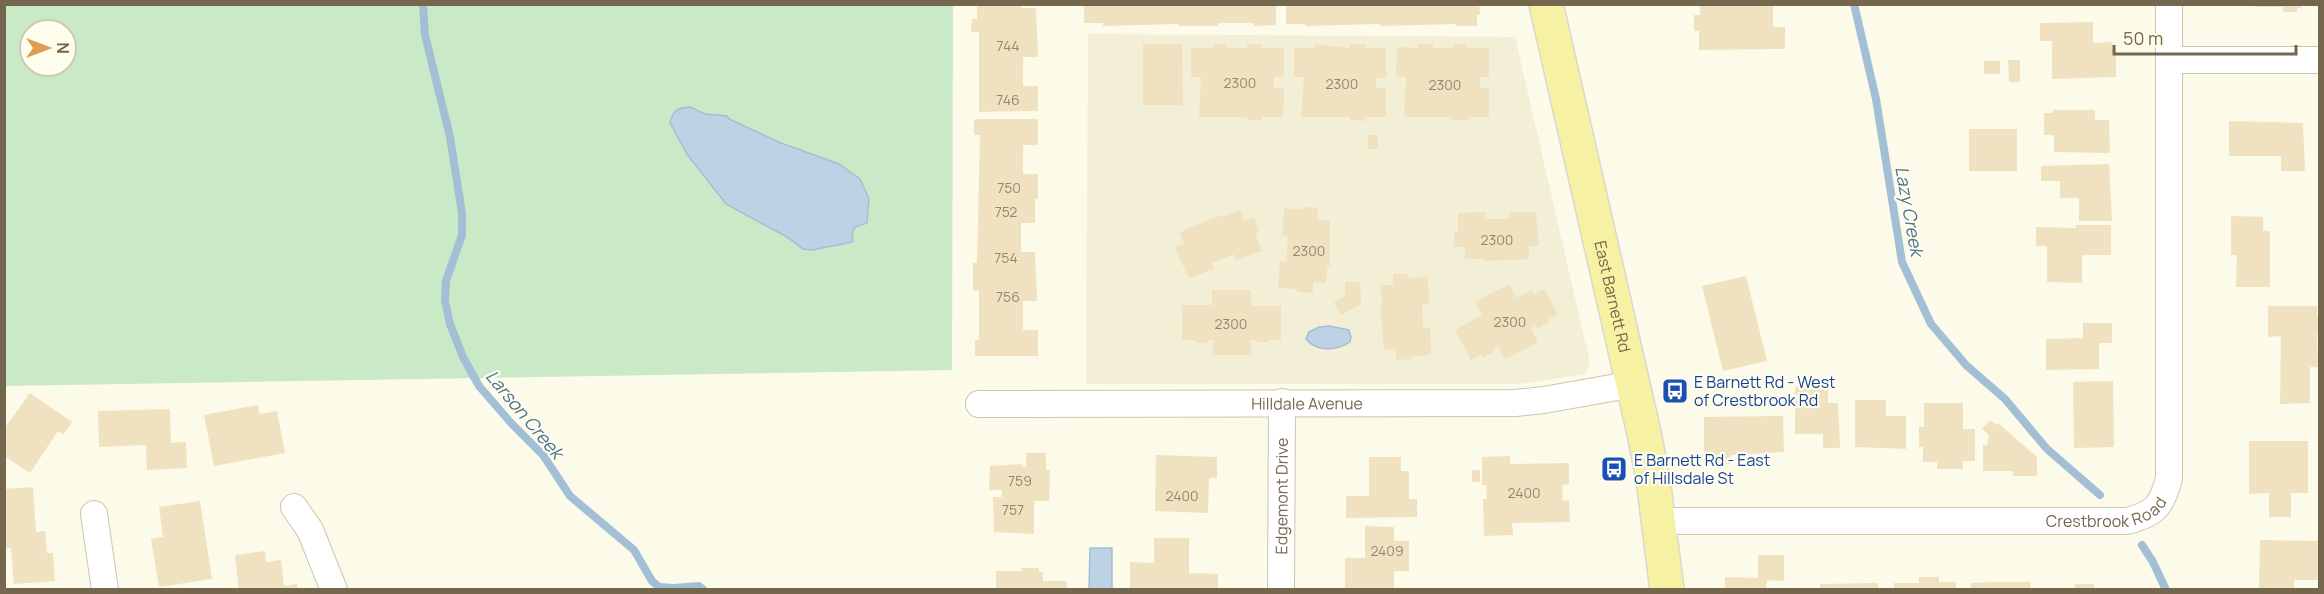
<svg xmlns="http://www.w3.org/2000/svg" width="2324" height="594" viewBox="0 0 2324 594" font-family="Manrope,sans-serif">
<style>
.residential{fill:#f3eed6}
.green{fill:#cae9c6;fill-rule:evenodd}
.water{fill:#bdd3e5;stroke:#a3bfd6;stroke-width:1.5}
.lines{fill:none;stroke-linecap:round;stroke-linejoin:round}
.stream{stroke:#a3bfd6;stroke-width:8}
.building{fill:#f0e2c0}
.minor-casing{stroke:#cdc5ae;stroke-width:28}
.major-casing{stroke:#dbd7d1;stroke-width:36}
.minor{stroke:#fff;stroke-width:26}
.major{stroke:#f7f1a3;stroke-width:33}
.labels{text-anchor:middle;dominant-baseline:central;stroke-width:4.5;stroke-linejoin:round;paint-order:stroke}
.number-label{font-size:14px;fill:#94866a}
.street-label{font-size:16px;fill:#75674d;stroke:#fefdee}
.transit-label{font-size:16px;fill:#164399;stroke:#fefdee;text-anchor:start}
.water-label{font-size:18px;font-style:italic;fill:#4d7495;stroke:#fefdee}
</style>
<rect width="100%" height="100%" fill="#fcfae8"/>
<path class="residential" d="M1088 34 1515 37 1590 363 1586 374 1519 384H1086Z"/>
<path class="green" d="M4 5H953L952 370 5 386ZM30 30H66V66H30Z"/>
<path class="water" d="M690 107 705 114 727 116 729 119 781 143 839 164 860 179 869 199 867 223 855 227 852 234 853 242 812 250 803 249 787 237 726 204 687 154 670 123C673 110 677 108 690 107Z
M1329 326 1349 330 1351 337 1350 342C1337 351 1316 352 1306 339L1309 332 1319 327Z
M1090 548H1112V589H1089Z"/>
<g class="lines">
<path class="stream" d="M423 4 425 35 450 137 462 213V235L446 281 445 301 450 324 463 357 479 386 511 423 543 455 570 496 634 550 652 581 659 587 674 588 699 586 704 590
M1854 4 1876 99 1902 262 1931 324 1966 365 2005 399 2047 449 2100 495
M2142 545 2153 562 2166 590"/>
</g>
<path class="building" d="M977 4H1021V8H1036L1038 57H1023V86H1038V111L979 112V32H971L972 19H977Z
M1084 4H1276V25L1254 26V23H1218V26H1179V24L1103 26V23H1084Z
M1286 4H1479L1480 15H1477V26H1456V24L1380 26V24L1305 26V24H1286Z
M1700 4H1773V27H1785V49L1699 50V31H1694V15H1700Z
M2255 4H2301V8H2297V12H2283V7H2255Z
M2093 22V43L2112 42V49H2116V77L2052 79V41H2040V23Z
M1143 44H1182L1183 105H1143Z
M1213 44H1227V48H1247V44H1261V48H1284V77H1274V88H1284L1283 117H1262V120H1247V117H1199L1201 77H1191V48H1213Z
M1315 44 1350 48V44H1365V48H1386V78H1376V88H1386V117H1365V121L1350 120V117H1301L1304 77H1294V48H1315Z
M1418 44H1433V48H1453V44H1467V48H1489V77H1480V88H1489V117H1468V120H1452V117H1404L1406 77H1396L1397 47 1418 48Z
M2008 60H2020V82H2009Z
M1984 61H2000V74H1984Z
M2053 110H2095V120H2109L2110 153 2054 152V135H2044V113H2053Z
M980 119H1038V145H1023V174H1038V199H1035V223H1021V252H1035L1037 301H1023V330H1038V356H975V340H979V291H973V263H977L980 135H974V120Z
M2229 121 2303 123 2305 171H2281V156H2229Z
M1969 129H2017V171H1969Z
M1368 135H1378V149H1368Z
M2109 164 2112 221H2079V198H2060V181H2041V166Z
M1303 207 1318 208 1317 220 1330 221V266H1327L1326 283 1313 282V293L1297 292V289L1278 288 1280 261H1286L1288 236 1282 235 1284 208 1303 210Z
M1240 210 1244 221 1254 217 1259 231 1255 233 1262 251 1236 260 1234 254 1212 263 1214 269 1189 278 1174 247 1184 244 1180 232 1221 215 1222 217Z
M1485 212V219H1509V212H1536L1539 246H1529V259L1484 261V259H1465V247H1454V232H1458V213Z
M2231 216 2263 217V231H2270V287H2236L2237 255H2231Z
M2076 225H2111V255H2082V283L2047 282V246H2036V227L2076 228Z
M1393 274H1407L1408 278 1428 277 1429 304H1422L1423 328H1430L1431 355 1411 356V359L1396 360V349L1384 350 1380 305H1382L1381 285H1393Z
M1746 276 1767 361 1723 371 1702 286Z
M1345 282H1360L1361 304 1341 315 1334 302 1345 296Z
M1509 284 1516 298 1532 290 1534 294 1544 289 1558 314 1548 320 1549 322 1538 329 1536 326 1531 328 1538 342 1505 359 1498 346 1493 349 1495 351 1483 358 1482 354 1471 360 1455 330 1482 315 1475 302Z
M1212 290H1251V306H1281V340H1269V342H1256V340H1251V355H1213V340H1207V343H1195V340H1182V305H1212Z
M2268 306H2317V316H2320V334H2317L2318 367H2310V403L2280 404 2281 336 2268 337Z
M2083 323H2112V343H2099V369L2046 370V339L2083 338Z
M2113 381 2114 447 2074 448 2073 382Z
M1795 387H1828V403H1838L1840 448H1823V434H1795Z
M30 393 72 422 63 435 58 431 30 473 4 456V429Z
M1855 400H1886V416H1906V449L1855 447Z
M1924 403H1963V429H1975V461H1963V469H1937V462H1923V447H1919V427H1924Z
M258 405 259 414 277 411 285 453 214 466 204 415Z
M170 409 171 443 186 442 187 468 147 470 146 445 99 447 98 411Z
M1783 416 1784 452 1731 455V464H1704V417Z
M1990 420 1996 425 1998 423 2037 457V476H2013V471H1983V445H1987L1989 435 1982 429Z
M2249 441H2308V493H2291V517H2269V493L2249 494Z
M1026 453H1046V470H1050L1049 501H1034V534L994 532 993 497H1002V490H989L990 466 1022 464V467H1026Z
M1156 455 1217 457V478H1209L1208 513 1155 511Z
M1510 456V464L1569 463V484L1562 485 1563 501 1569 500 1570 522 1512 523 1513 535 1484 536 1483 499H1487L1486 485H1482V457Z
M1369 457H1401V471H1409V499H1417V517L1346 518V496H1369Z
M1472 470H1480V482H1472Z
M33 487 36 532 45 531 47 553H53L55 581 14 584 11 548 4 549V489Z
M200 501 212 579 159 587 151 539 163 537 159 507Z
M1365 526 1394 527V541H1409V571H1394V590H1345V558H1365Z
M1154 538H1189V573L1218 574V590H1130V562L1154 563Z
M2260 540 2320 541V580H2294V590H2259Z
M265 551 266 562 281 560 284 586 297 584 298 590H239L235 555Z
M1758 555H1784V581L1767 580 1766 590H1725V577L1758 578Z
M1022 568H1039V572H1043V581H1067V590H996V571H1022Z
M1919 577H1939V582H1956V590H1894V583H1919Z
M1997 582H2031L2030 590H1971V583Z
M1878 583V590H1820V584Z
M2075 584H2094V590H2075Z"/>
<g class="lines">
<defs>
<g id="minor">
<path d="M2169 60H2320"/>
<path id="s1" d="M979 404 1515 403 1544 400 1634 384"/>
<path d="M294 507 310 530 334 590"/>
<path d="M94 514 105 590"/>
<path id="s2" d="M1658 521H2127C2155 514 2162 506 2169 478V4"/>
<path id="s3" d="M1281 590 1282 402"/>
</g>
<g id="major">
<path id="s4" d="M1546 4 1644 433 1653 479 1667 590"/>
</g>
</defs>
<use href="#minor" class="minor-casing"/>
<use href="#major" class="major-casing"/>
<use href="#minor" class="minor"/>
<use href="#major" class="major"/>
</g>
<defs>
<symbol id="bus-square" viewBox="-11 -11 22 22"><rect x="-9" y="-9" width="18" height="18" rx="4" fill="#1a4fb4" stroke="#fefdee"/><path d="M-5-6H5V4H4V6H2V4H-2V6H-4V4H-5ZM-3.5-4V0h7V-4ZM-3.5 1.2v1.5H-2V1.2ZM2 1.2v1.5H3.5V1.2Z" fill="#fff"/></symbol>
</defs>
<g fill-rule="evenodd">
<use href="#bus-square" x="1660" y="376" width="30" height="30"/>
<use href="#bus-square" x="1599" y="454" width="30" height="30"/>
</g>
<g class="labels">
<g class="number-label">
<text x="1008" y="45">744</text>
<text x="1240" y="82">2300</text>
<text x="1342" y="83">2300</text>
<text x="1445" y="84">2300</text>
<text x="1008" y="99">746</text>
<text x="1009" y="187">750</text>
<text x="1006" y="211">752</text>
<text x="1497" y="239">2300</text>
<text x="1309" y="250">2300</text>
<text x="1006" y="257">754</text>
<text x="1008" y="296">756</text>
<text x="1510" y="321">2300</text>
<text x="1231" y="323">2300</text>
<text x="1020" y="480">759</text>
<text x="1524" y="492">2400</text>
<text x="1182" y="495">2400</text>
<text x="1013" y="509">757</text>
<text x="1387" y="550">2409</text>
</g>
<g class="street-label">
<text stroke="none"><textPath href="#s4" startOffset="300">East Barnett Rd</textPath></text>
<text stroke="none"><textPath href="#s1" startOffset="328">Hilldale Avenue</textPath></text>
<text stroke="none"><textPath href="#s3" startOffset="94">Edgemont Drive</textPath></text>
<text stroke="none"><textPath href="#s2" startOffset="450">Crestbrook Road</textPath></text>
</g>
<g class="transit-label">
<text x="1694" y="382">E Barnett Rd - West<tspan x="1694" dy="18">of Crestbrook Rd</tspan></text>
<text x="1634" y="460">E Barnett Rd - East<tspan x="1634" dy="18">of Hillsdale St</tspan></text>
</g>
<g class="water-label">
<text transform="translate(1910 211) rotate(80)">Lazy Creek</text>
<text transform="translate(525 414) rotate(50)">Larson Creek</text>
</g>
</g>
<rect width="2324" height="594" fill="none" stroke="#75674d" stroke-width="12"/>
<g transform="translate(48 48) rotate(90)"><circle r="28" fill="#fefdee" stroke="#c7c1ae" stroke-width="1.5"/>
<path d="M0-4.5L10 22L0 15L-10 22Z" fill="#e09c52"/>
<text y="-9" font-size="16" font-weight="bold" text-anchor="middle" fill="#75674d">N</text>
</g>
<path d="M2114 45v9h182v-9" fill="none" stroke="#75674d" stroke-width="3"/>
<text x="2123" y="45" font-size="18" fill="#75674d" stroke="#fefdee" stroke-width="4.5" paint-order="stroke">50 m</text>
</svg>
